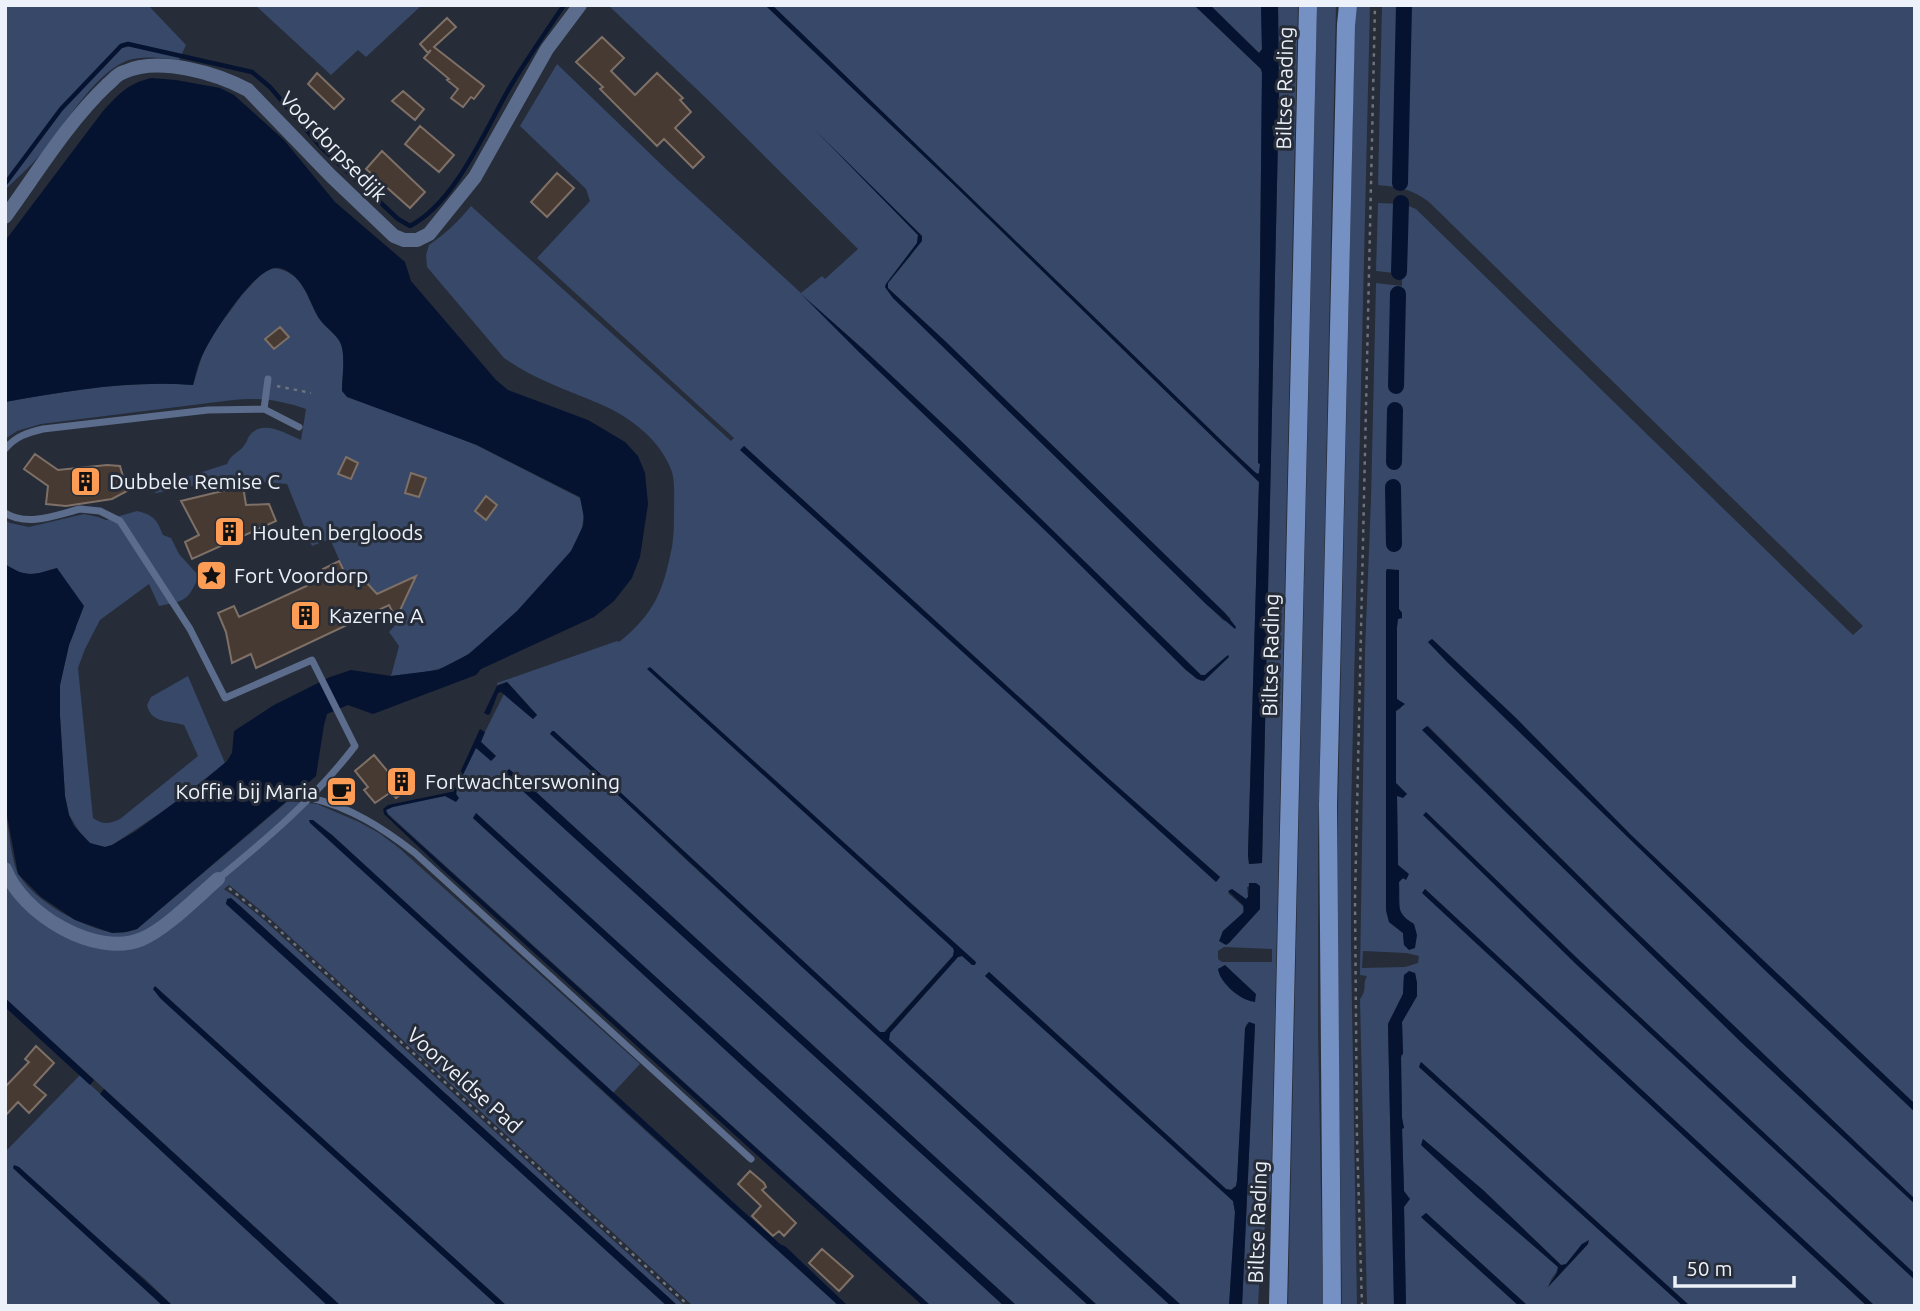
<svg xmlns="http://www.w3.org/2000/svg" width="1920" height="1311" viewBox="0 0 1920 1311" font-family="Ubuntu,sans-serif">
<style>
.green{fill:#374868;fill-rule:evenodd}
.water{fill:#061330}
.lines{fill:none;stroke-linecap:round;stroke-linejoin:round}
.stream{stroke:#061330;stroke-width:4.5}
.canal{stroke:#061330;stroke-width:16}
.building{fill:#473a32;stroke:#7e7066;stroke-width:2}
.path{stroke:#6e737e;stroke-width:2.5;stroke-dasharray:3.5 5;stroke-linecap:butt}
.service{stroke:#5b6c8c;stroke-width:7}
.minor{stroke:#5b6c8c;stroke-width:14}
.secondary{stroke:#7590c3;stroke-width:18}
.labels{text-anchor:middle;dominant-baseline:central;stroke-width:6;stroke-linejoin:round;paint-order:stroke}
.street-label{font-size:21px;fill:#edf1f9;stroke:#262c38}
.poi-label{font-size:21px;fill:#edf1f9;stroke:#262c38;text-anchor:start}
</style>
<rect width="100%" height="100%" fill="#262c38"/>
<path class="green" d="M5 5H148L186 45 179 60C163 58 142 55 126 61 91 76 64 128 40 155 29 168 17 178 5 190Z
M255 5H422L366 57 358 50 331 75Z
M608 5H765L953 184 1259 482 1248 855 1249 864 1262 863 1279 93 1278 5H1298L1271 1190 1261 1251 1258 1306H1242L1255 1025 1249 1022 1246 1025 1237 1181 1236 1186 1231 1190 1226 1189 989 972 985 976 1233 1201 1235 1212 1229 1306H1182L889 1040 890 1033 958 957 962 956 976 964 647 669 953 948 954 951 953 956 884 1032H880L553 731 681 855 1171 1306H1098L536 792 505 774 1089 1306H1017L476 814 473 818 1004 1306H931L386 812 387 809 393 806 445 796 456 801 457 787 476 747 485 755 496 756 481 742V740L504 694 533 719 537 715 507 682 497 685V683L617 641 619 642C655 613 663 591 672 547 674 534 674 522 674 510 674 498 675 483 672 472 661 440 630 417 600 404 567 390 533 379 504 358L427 267 426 255 429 245C445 234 458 222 471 206L731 441 734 438 537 258 590 201 586 189 520 126 557 64 667 170 801 293 822 276 825 279 858 249 707 99ZM836 151 922 236 911 255 888 283 887 288 945 341 1231 619 1224 621 893 298 885 287 886 284 917 243 918 235ZM811 303 864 350 960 440 1201 675H1205L1228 655 1201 681 1186 670 1052 537 859 352ZM744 446 1100 771 1220 877 1217 881 741 450ZM1260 886V909L1229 943 1222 932 1242 915 1244 907 1228 893 1232 889 1246 899 1248 897 1247 887ZM1224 947 1272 949V962H1222L1218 959V951Z
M772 5H1194L1261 69 1262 73 1258 463 1260 464 1259 474 1253 471 1226 445Z
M1210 5H1261L1262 52 1259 53Z
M1317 5H1336L1318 845V1026L1323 1306H1288Z
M1355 5H1370L1351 813V945L1357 1306H1342L1337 944 1338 807Z
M1382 5H1915V1104L1631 835 1516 718 1432 639 1428 642 1769 974 1915 1112V1199L1615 912 1428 726 1423 730 1742 1043 1915 1204V1274L1580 961 1426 812 1577 965 1915 1280V1306H1875L1425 889 1423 893 1867 1306H1690L1421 1062 1419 1067 1683 1306H1528L1426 1213 1422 1218 1519 1306H1406L1404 1206 1406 1195 1404 1191 1402 1128H1404L1402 1118 1401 1058 1403 1054 1402 1022 1417 996V983L1415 973 1404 975 1403 994 1388 1024 1394 1306H1367L1360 999C1368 989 1362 984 1367 976L1360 975 1365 650 1371 499 1376 283 1402 286V274L1376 271 1378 203 1404 204 1416 209 1853 635 1863 626 1429 202C1412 189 1399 187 1378 185ZM1386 571 1399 609 1402 613V618L1398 619 1397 627V699L1401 708 1396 711V783L1407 794 1397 796 1398 865 1408 874 1406 879 1403 878 1399 882 1400 913 1403 917 1414 924 1404 945 1403 933 1389 922 1386 910ZM1363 951 1406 953 1419 956 1418 963 1405 967 1362 968ZM1423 1139 1483 1190 1561 1265H1566L1582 1244H1588L1549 1286C1550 1278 1557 1274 1558 1267L1477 1197 1422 1145Z
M272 268C306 271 306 301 321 321 326 328 336 334 340 342 346 353 342 378 342 391L476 445 580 498C584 513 585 524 578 539 563 571 485 647 454 663 435 673 412 673 391 676L399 646 389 632 397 623 396 619 415 577 377 594 355 570 346 575 330 539 312 546 287 484 225 479 157 493 146 490 227 464C232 452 240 453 245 444 249 439 246 440 250 435 263 419 286 434 301 440L306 409C281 400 259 397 233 400L41 424 17 431 5 439V402C67 391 130 380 193 385L202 356 213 334 242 295 262 273Z
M137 511C154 515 157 520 163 535L171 538 179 554 199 576C188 601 185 601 159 606L149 584 100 620 85 649 78 668 93 818C103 825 109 824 120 819L198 756 184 725C169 720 151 724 147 705L151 697 188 676 225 763 168 808 112 845 105 847 97 846 90 843 82 836 69 815 65 796 60 716V685L69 645 76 628 57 568C34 575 26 578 5 564V520L10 523 29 527 84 514 98 517 106 520Z
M288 801 317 804 359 822 379 833 399 848 640 1064 613 1093 332 835 309 821 637 1123 839 1306H693L264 913 229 885 224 889 237 898 263 919 685 1306H678L239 905 225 902 667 1306H507L359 1172 160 998 498 1306H341L5 998V806C8 822 11 862 19 875 36 902 80 926 110 932 120 934 128 932 137 929Z
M80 1075 328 1306H173L145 1279 15 1170 163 1306H5V1152Z"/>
<path class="water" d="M765 5H772L823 54 1226 445 1257 474 1259 473 1260 464 1258 463 1262 73 1261 69 1194 5H1210L1259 53 1262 49 1261 5H1278L1279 93 1262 863 1249 864 1248 855 1259 482 953 184Z
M151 78 176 80 220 88 234 95 284 140 335 202 405 262 411 281 496 380 508 390 588 420 625 442 638 456 645 473 648 504 640 557 632 578 614 601 594 617 481 669 476 675 373 714 348 705 327 714 324 725 316 776 137 929 126 932 112 933 75 920 41 897 18 874 5 805V564C26 578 34 575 57 568L84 606 69 645 60 685V716L65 796 69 815 74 826 90 843 105 847 112 845 136 831 201 783 227 761 232 753 234 731 274 705 330 677 351 670 391 676 438 670 469 654 517 611 571 551 583 526 584 517 580 497 477 445 347 397 342 391C342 378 346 354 340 342 335 332 321 325 316 313 308 296 301 274 280 268 257 262 212 335 203 354 198 363 196 374 193 385 130 380 67 391 5 402V241L103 111C119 94 127 84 151 78Z
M815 130 922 236V241L888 283V288L945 341 1225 613 1236 627 1235 629 1207 605 893 298 885 287 886 284 917 243 918 235Z
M801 294 864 350 960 440 1201 675H1205L1228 655 1229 657 1204 681 1197 679 1186 670 1052 537 859 352Z
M744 446 1100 771 1220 877 1216 882 740 450Z
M1387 569 1399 570V609L1402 613V618L1398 619 1397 627V699L1405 704 1396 711V783L1407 794 1403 798 1397 796 1398 865 1409 874 1406 880 1403 878 1399 882C1400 904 1394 912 1414 924L1417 935 1415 948 1409 950 1404 945 1403 933 1389 922 1386 910V571Z
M1432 639 1516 718 1631 835 1915 1104V1112L1769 974 1447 662 1428 642Z
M650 667 976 962 975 965H972L962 956 958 957 890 1033 889 1040 1182 1306H1171L802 967 620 797 550 734 552 731H554L880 1032H885L953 956 954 951 953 948 647 669Z
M507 682 537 715 533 719 501 692 498 693 490 714 488 715 484 713 497 686Z
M1427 726 1615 912 1915 1199V1204L1742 1043 1422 730Z
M480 729 485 732 481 742 496 756 491 761 476 748 457 787 456 794 459 798 456 802 445 796 393 807 386 810 388 815 931 1306H923L444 871 384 814 383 809 388 805 451 792Z
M509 769 536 792 1098 1306H1089L514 783 505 773Z
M1426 812 1580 961 1915 1274V1280L1577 965 1423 815Z
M476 813 1017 1306H1004L473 818Z
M309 820H313L332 835 744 1212 780 1244 786 1247 848 1306H839L310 823Z
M1249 883H1256L1260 886V909L1229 943 1226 945 1219 941 1223 931 1244 912 1243 905 1228 891 1232 889 1246 899 1248 897Z
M1425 889 1875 1306H1867L1422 893Z
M231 898 239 905 678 1306H667L226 904 227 899Z
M1225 965 1256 994 1255 1002C1241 1001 1220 983 1218 969Z
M1409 971 1415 973 1417 983V996L1402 1022 1403 1054 1401 1055V1058L1402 1118 1404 1128 1402 1129 1404 1191 1410 1199 1404 1207 1406 1306H1394L1388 1024 1403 994 1404 975Z
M989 972 1226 1189 1231 1190 1236 1186 1237 1181 1245 1028 1249 1022 1255 1024 1242 1306H1229L1235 1212 1233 1201 985 976Z
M155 986 507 1306H498L160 998 153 989Z
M5 998 94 1080 90 1085 5 1007Z
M1421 1062 1690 1306H1683L1419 1067Z
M104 1089 341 1306H328L298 1278 100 1094Z
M1423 1139 1483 1190 1561 1265 1566 1264 1582 1244 1589 1240 1588 1244 1547 1288 1557 1273 1558 1267 1477 1197 1421 1145Z
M14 1165 19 1167 173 1306H163L15 1170 13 1168Z
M1426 1213 1528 1306H1519L1421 1217Z"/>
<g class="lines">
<path class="stream" d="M5 184 61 109 121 46 128 44 252 72 270 87 321 147 398 219 410 226C456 202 485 130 510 87 527 59 546 32 564 5"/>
<path class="canal" d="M1400 183 1404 5
M1399 272 1401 203
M1396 386 1398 294
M1394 462 1395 410
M1393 487 1394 544"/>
</g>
<path class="building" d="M447 18 456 27 434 47 484 86 474 99 471 97 463 107 451 98 458 89 447 80 449 79 424 58 431 50 428 53 420 44Z
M602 37 624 58 611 71 635 95 657 73 683 98 680 100 691 112 675 128 704 157 693 168 664 139 657 146 600 89 603 87 576 62Z
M317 73 344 99 334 109 308 84Z
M403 91 424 109 415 120 392 101Z
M420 126 454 155 439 172 405 144Z
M382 151 425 192 410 208 366 169Z
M557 173 574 188 547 217 531 202Z
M280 327 289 337 274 349 265 339Z
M35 454 58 470 107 465 120 466 127 491 112 499 66 506 46 504 48 486 24 469Z
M346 457 358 463 351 479 338 474Z
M411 473 426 478 419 497 405 493Z
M243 486 246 505 269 504 276 521 192 559 185 542 199 535 181 501Z
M486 496 497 505 486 520 475 511Z
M339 561 346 575 355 570 377 594 416 576 396 619 389 605 256 668 251 654 232 663 226 632 218 613 234 606 239 617 326 577 323 569Z
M374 755 394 779 405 771 415 783 396 798 391 792 375 803 364 790 368 787 355 771Z
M36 1046 54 1063 34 1085 46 1095 29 1113 18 1102 5 1116V1087L29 1062 25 1059Z
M750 1171 764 1183 766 1187 762 1190 796 1223 784 1236 779 1231 773 1236 752 1216 761 1206 738 1184Z
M822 1249 853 1276 839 1291 809 1263Z"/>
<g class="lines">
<path class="path" d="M277 386 311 393
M229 888 267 919 689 1306
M1362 1306 1357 1138 1355 899 1375 5"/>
<path class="service" d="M264 409 268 379
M5 449C16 436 27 433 43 429L208 410 264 409 299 427
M5 513C28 527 56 515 80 509L100 511 120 521 190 629 225 698 312 660 355 746C316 797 268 838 218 879
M311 798C350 807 383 828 415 853L751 1159"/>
<path class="minor" d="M5 217C37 173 68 122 107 85 113 80 117 74 124 72 159 56 216 73 248 90L331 176 394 236 404 240H417L429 234 475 177 547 49 580 5
M5 869C21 913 96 959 142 939 166 929 198 896 218 879"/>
<path class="secondary" d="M1278 1306 1308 5
M1332 1306 1328 805 1346 25 1348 5"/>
</g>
<defs>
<symbol id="building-square" viewBox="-11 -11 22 22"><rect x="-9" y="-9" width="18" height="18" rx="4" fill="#fd9d55" stroke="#262c38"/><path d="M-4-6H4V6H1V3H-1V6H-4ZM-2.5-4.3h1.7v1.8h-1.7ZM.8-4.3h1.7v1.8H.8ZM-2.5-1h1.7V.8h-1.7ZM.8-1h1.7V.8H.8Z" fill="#111"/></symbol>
<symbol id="sight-square" viewBox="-11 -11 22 22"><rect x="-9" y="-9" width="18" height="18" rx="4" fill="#fd9d55" stroke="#262c38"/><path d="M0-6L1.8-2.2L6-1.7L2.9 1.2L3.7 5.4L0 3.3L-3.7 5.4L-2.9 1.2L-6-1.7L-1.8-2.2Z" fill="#111"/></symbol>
<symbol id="cafe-square" viewBox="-11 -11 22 22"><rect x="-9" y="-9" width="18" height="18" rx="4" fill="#fd9d55" stroke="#262c38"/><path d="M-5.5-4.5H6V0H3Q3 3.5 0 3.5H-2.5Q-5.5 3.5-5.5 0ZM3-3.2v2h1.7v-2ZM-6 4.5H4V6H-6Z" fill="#111"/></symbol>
</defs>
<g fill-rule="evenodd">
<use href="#building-square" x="68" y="464" width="35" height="35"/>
<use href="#building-square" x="212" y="514" width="35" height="35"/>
<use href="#sight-square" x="194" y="558" width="35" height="35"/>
<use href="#building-square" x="288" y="598" width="35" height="35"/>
<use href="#building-square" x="384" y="764" width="35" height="35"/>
<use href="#cafe-square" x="324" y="774" width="35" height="35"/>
</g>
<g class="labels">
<g class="street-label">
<text transform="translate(1284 88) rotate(-89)">Biltse Rading</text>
<text transform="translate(334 146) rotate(46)">Voordorpsedijk</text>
<text transform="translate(1270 655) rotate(-89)">Biltse Rading</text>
<text transform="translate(465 1080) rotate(42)">Voorveldse Pad</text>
<text transform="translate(1257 1222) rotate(-88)">Biltse Rading</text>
</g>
<g class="poi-label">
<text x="109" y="481">Dubbele Remise C</text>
<text x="252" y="532">Houten bergloods</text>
<text x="234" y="575">Fort Voordorp</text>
<text x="329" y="615">Kazerne A</text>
<text x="425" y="781">Fortwachterswoning</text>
<text x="318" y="791" text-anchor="end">Koffie bij Maria</text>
</g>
</g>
<rect width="1920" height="1311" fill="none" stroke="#edf1f9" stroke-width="14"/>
<path d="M1675 1276v10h119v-10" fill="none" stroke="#edf1f9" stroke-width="3.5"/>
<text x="1686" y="1276" font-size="21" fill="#edf1f9" stroke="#262c38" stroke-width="5" paint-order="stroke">50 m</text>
</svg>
